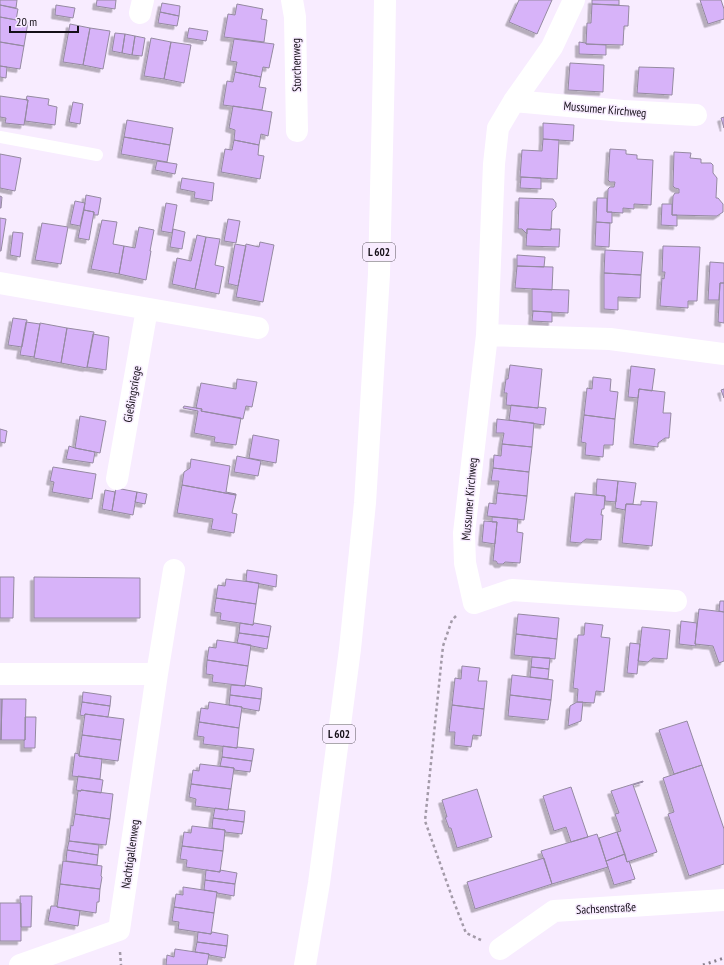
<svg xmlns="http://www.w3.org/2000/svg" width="724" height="965" viewBox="0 0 724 965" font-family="'PT Sans Narrow',sans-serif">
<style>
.building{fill:#d7b3f9;stroke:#958aa1;filter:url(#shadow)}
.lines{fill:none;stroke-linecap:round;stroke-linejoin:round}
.path{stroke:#a39aa8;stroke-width:2.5;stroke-dasharray:3 3;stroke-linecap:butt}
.lane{stroke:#fff;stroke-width:12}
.street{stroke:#fff;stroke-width:22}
.primary{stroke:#fff;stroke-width:22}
.rail{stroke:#89808e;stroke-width:3;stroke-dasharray:2 4;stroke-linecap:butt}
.labels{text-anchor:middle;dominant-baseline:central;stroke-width:3;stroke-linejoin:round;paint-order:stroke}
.shield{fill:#f8ecff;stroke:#59525d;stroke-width:1}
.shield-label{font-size:11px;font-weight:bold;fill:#151018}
.street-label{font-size:12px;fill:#151018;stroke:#f8ecff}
</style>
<defs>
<filter id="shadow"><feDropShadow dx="-3.5" dy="3.5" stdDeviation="0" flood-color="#0004"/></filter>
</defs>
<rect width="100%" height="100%" fill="#f8ecff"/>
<path class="building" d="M0 0H17L16 8 0 5Z
M97 0H116L115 9 96 6Z
M519 0H552L537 34 509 22Z
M592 0H619V5L592 4Z
M700 0H721L724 9V19L708 24Z
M162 3 180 6 179 16 160 12Z
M237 4 263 9 261 19 267 20 264 42 224 37 228 14 235 15Z
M592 4 629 6 628 26H624L623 45 586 44 587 23H591Z
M0 5 18 9 16 20 0 17Z
M56 5 75 8 73 18 55 15Z
M160 12 179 16 177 26 158 23Z
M0 17 28 22 24 46 0 42Z
M70 24 90 28 83 65 63 62Z
M90 28 110 31 103 69 83 65Z
M189 28 208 31 206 41 187 38Z
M115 33 125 34 122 53 112 51Z
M125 34 135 36 132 55 122 53Z
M135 36 145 38 142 56 132 55Z
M151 38 171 42 164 79 144 76Z
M234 39 274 44 269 68 263 67 261 77 235 72 237 62 230 61Z
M0 42 24 46 20 69 0 66Z
M171 42 191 45 184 83 164 79Z
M579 42 586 43V44L606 45V55L579 54Z
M570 63 604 65 603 92 568 90Z
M0 66 7 67 6 78 0 77Z
M639 67 674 68 672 95 637 93Z
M235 72 261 77 259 87 266 88 262 110 223 105 227 81 233 82Z
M0 96 28 100 24 125 5 123 6 118 0 117Z
M27 96 49 99 48 105 57 107 55 125 25 121 28 100H26Z
M73 102 83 104 80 124 69 122Z
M233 106 272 112 268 136 261 134 259 145 234 140 235 130 229 128Z
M724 117V128L721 118Z
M127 120 173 128 170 145 124 137Z
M543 123 574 125 573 141 543 139Z
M124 137 170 145 167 162 121 154Z
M543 139 559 140 557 179 520 177 522 150 542 151Z
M234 140 259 145 258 155 264 156 260 179 221 172 225 149 232 150Z
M610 149 626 150V154L637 155V159L653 160 651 205 634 204V209L623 208V213L607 212 608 189 610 187H614L615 182H610L608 180Z
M674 152 691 153 690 158 701 159V163H711L713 165V173L717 178 716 198H718L723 204V212L717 216 672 215 673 196 675 193H679V189L675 188 673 186Z
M0 154 21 158 15 191 0 188Z
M157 161 177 164 175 174 155 170Z
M521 177 541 178V189L520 188Z
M182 178 214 183 212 201 194 198 195 192 180 189Z
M86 195 101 198 98 215H94V212L84 210Z
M0 196 2 197 1 208H0Z
M519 198 553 199 556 203V207L552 211 551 230 527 229V234L522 229H518Z
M597 198H607V212H612V223L596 222Z
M75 201 85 203 80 226 70 224Z
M166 203 177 205 172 233 161 231Z
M662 204H672V215H677V226L661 225Z
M84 210 94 212 89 240 78 238Z
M0 218 6 219 1 251H0Z
M228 219 240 221 236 243 224 241Z
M102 220 117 222 113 244 124 246 119 274 91 269Z
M596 222 610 223 609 247 595 246Z
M42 223 68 227 61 264 35 260Z
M139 227 154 230 150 251H151L146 280 119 274 124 246 135 248Z
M551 228 552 229H560L559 247 526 246 527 229 551 230Z
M173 229 185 232 182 249 170 247Z
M13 232 23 233 20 257 10 255Z
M197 235 206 237 195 289 172 284 177 258 191 261Z
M206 237 220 239 215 265 224 267 219 294 195 289Z
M260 242 274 245 263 302 236 297 246 244 259 247Z
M235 244 246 246 238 286 230 284H228Z
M663 246 700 247 697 301H688V308L660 306 662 278 664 279 665 272H662Z
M605 250 643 252 641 275 604 273Z
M517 255 545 257 544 267 517 266Z
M710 262 724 263V283H720L719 300H708Z
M517 266 553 267 552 290 515 288Z
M604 273 641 275 640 298 618 297V310L604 309Z
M720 283H724V323L718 322Z
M532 289 569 290 568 313 532 311Z
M533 311 552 312V322L532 321Z
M13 318 27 320 22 347 8 345Z
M26 322 40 324 34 357 20 355Z
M40 323 67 328 61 363 34 358Z
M67 328 94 332 87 368 61 363Z
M93 334 109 337 106 370 87 367Z
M510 365 542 369 538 408 506 405 507 393H504L506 379H508Z
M631 366 655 369 652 391 639 389 638 398 628 397Z
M593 377 611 379 610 391 618 392 615 419 584 415 587 388 592 389Z
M237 379 257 382 252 407 246 406 243 419 201 411 202 409 196 408 201 383 236 389Z
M639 389 665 392 663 413H671L669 438H665L658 443V447L633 444Z
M724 389V398L721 390Z
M511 405 538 408V407L546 408 544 425 509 420Z
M184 406 202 409 201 411 241 418 236 445 214 442 215 437 194 433 198 411 183 408Z
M584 415 615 419 613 445H604L603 457 585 455 586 443 581 442Z
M80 416 106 421 100 453 75 448Z
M497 419 534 423 532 447 502 444 504 433H496Z
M0 429 7 431 5 443 0 442Z
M253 435 279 440 276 463 249 458Z
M502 444 532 447 529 472 493 468 494 455 501 456Z
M69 446 75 448 95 452 93 463 66 459Z
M237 456 261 461 258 476 234 472Z
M191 459 230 466 226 492 236 494V495L182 485 184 472 190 468Z
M53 467 96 474 92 499 52 492 54 482 50 481Z
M493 468 529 472 527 496 497 493 499 481H491Z
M597 479 618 481 616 502 605 501V496L596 495Z
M618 481 636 483 633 504H626L625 510 615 508Z
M182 485 236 495 232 513 237 514 234 533 211 529 213 519 177 513Z
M116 488 137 492 133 515 112 511Z
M105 490 115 492 112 511 102 509Z
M137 492 147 494 145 504 135 502Z
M497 493 527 496 524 520 487 516 489 503 496 504Z
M575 493 605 496 604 509H602L601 515H603L601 540 586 539 581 543 570 542Z
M641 501 657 502 652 546 622 543 626 504 641 505Z
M492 517 518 519 517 532 523 533 520 563 505 562 503 564H498L496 561H493L497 522H492Z
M484 521 497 522 495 544 482 542Z
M247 570 277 575 276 587 246 581Z
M0 577H14L13 618H0Z
M34 577 140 578V618H34Z
M226 579 259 583 256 604 216 598 218 585 225 586Z
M216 598 256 604 253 625 220 620 221 613 214 612Z
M720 601H724V612L719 611Z
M699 609 724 612V661L719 663 713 646 695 644Z
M518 614 559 618 557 639 516 634Z
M681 621 697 623 695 644H696V646L679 644Z
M240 623 253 625 254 623 271 626 269 637 239 633Z
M585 623 603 625 601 637 610 638 604 692 596 691 594 703 577 702 578 689 573 688 578 635H584Z
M642 627 670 630 667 659 653 658 648 662 638 661Z
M239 633 269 637 267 649 237 643Z
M516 634 557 639 555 659 514 655Z
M217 640 251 645 248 666 207 660 209 647 216 648Z
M630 643 640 644 637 674 627 673Z
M532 657 550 658 549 669 531 667Z
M207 660 248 666 245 686 212 682 213 675 206 674Z
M462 666 480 668 478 681H487L484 709 452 705 455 678 461 679Z
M531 667 549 669 548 679 530 677Z
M512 675 553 680 551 700 510 695Z
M231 685 245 686V685L262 688 261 699 230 695Z
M83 692 111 696 110 706 82 702Z
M230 695 261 699 259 711 242 708V707L229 705Z
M510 695 551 700 548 720 508 716Z
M0 699H2L1 740H0Z
M2 699H26L25 740H1Z
M82 702 110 706 108 717 85 714 84 716 80 715Z
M209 702 242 707 239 728 199 722 201 708 208 709Z
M577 702H583L581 721 568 726 570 706Z
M452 705 484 709 481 736 473 735 471 747 454 745 455 732H449Z
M85 714 124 719 121 740 82 735Z
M25 717H36L35 748H24V740H25Z
M687 721 702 765 674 774 659 730Z
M199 722 239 728 237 748 203 744 204 737 197 736Z
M82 735 121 740 118 761 79 756Z
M223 746 237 748V747L254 749 252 761 222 757Z
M75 753 79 754V756L102 759 100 779 72 776Z
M222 757 252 761 250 772 234 770V768L220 766Z
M200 764 234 768 231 789 191 784 193 770 199 771Z
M702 765 724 829V864L689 876 668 814 674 812 663 778Z
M78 776 103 780 101 793 81 790V791L76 790Z
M643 781V782L633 785 657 852 627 862 617 832 621 831 615 814 619 813 611 791Z
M191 784 231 789 228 810 195 806 196 799 189 797Z
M571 787 588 837 571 842 566 827 554 831 543 796Z
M477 789 492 837 457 848 451 828H449L445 817H447L442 800Z
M81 790 113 794 110 819 75 814 78 791H81Z
M215 808 228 810V809L245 811 244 822 213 818Z
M75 814 110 819 106 845 69 841 71 825 73 826Z
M213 818 244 822 242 834 225 832V830L212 828Z
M192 826 225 830 223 851 182 846 184 832 191 833Z
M617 832 625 854 606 861 599 838Z
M597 834 608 867 552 884 541 851Z
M69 841 99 845 98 855 67 850Z
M182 846 223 851 220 872 186 867 187 860 180 859Z
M67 850 98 855 97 865 66 861Z
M625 854 627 862 629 861 635 879 614 885 606 861Z
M544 858 552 884 475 909 467 882Z
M63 861 102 866 101 876 102 877 100 889 60 884Z
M206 870 220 872V870L237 873 235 884 205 880Z
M205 880 235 884 234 896 217 893V892L204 890Z
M60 884 100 889 99 902H97L96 913 57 907Z
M183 887 217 892 214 913 174 907 176 894 183 895Z
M20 896H32L31 927H21Z
M0 903H21V941H0Z
M51 906H57V907L80 911 78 926 48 921Z
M174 907 214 913 211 934 178 929 179 922 172 921Z
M198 932 211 934 212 932 228 935 227 946 197 942Z
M197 942 227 946 225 958 209 955V954L195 952Z
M175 949 209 954 207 965H166L167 955 174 957Z"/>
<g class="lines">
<path class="path" d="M456 616 452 620 443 646 425 821 452 897 466 933 481 940
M120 952 121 965"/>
<path class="lane" d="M0 137 97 155"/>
<path class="street" d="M292 0 295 17 297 131
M140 13 143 0
M514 101 623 111 696 115
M0 283 258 328
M487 335 494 164 498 128 514 101 552 47 574 0
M117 479 147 309
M676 601 512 590 474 603 465 563 464 533 487 335 610 339 724 354
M0 674H157
M500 949 554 911 724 900
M20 965 119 930 157 674 174 570"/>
<path class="primary" d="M305 965 319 883 350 649 365 503 379 274 384 64 385 0"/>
<path class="rail" d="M703 965 724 958"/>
</g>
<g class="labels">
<g class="shield">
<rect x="363" y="243" width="32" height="18" rx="3"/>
<rect x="323" y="725" width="32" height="18" rx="3"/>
</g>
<g class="shield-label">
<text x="379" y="252">L 602</text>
<text x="339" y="734">L 602</text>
</g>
<g class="street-label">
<text transform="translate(296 65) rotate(-91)">Storchenweg</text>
<text transform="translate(605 109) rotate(5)">Mussumer Kirchweg</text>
<text transform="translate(132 394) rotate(-80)">Gießingsriege</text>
<text transform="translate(469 499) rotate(-85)">Mussumer Kirchweg</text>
<text transform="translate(130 854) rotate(-82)">Nachtigallenweg</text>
<text transform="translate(606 908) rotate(-3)">Sachsenstraße</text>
</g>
</g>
<path d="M10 26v6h68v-6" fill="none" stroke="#151018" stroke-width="2"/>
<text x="16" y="26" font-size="12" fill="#151018" stroke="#f8ecff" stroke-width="3" paint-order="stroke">20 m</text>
</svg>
